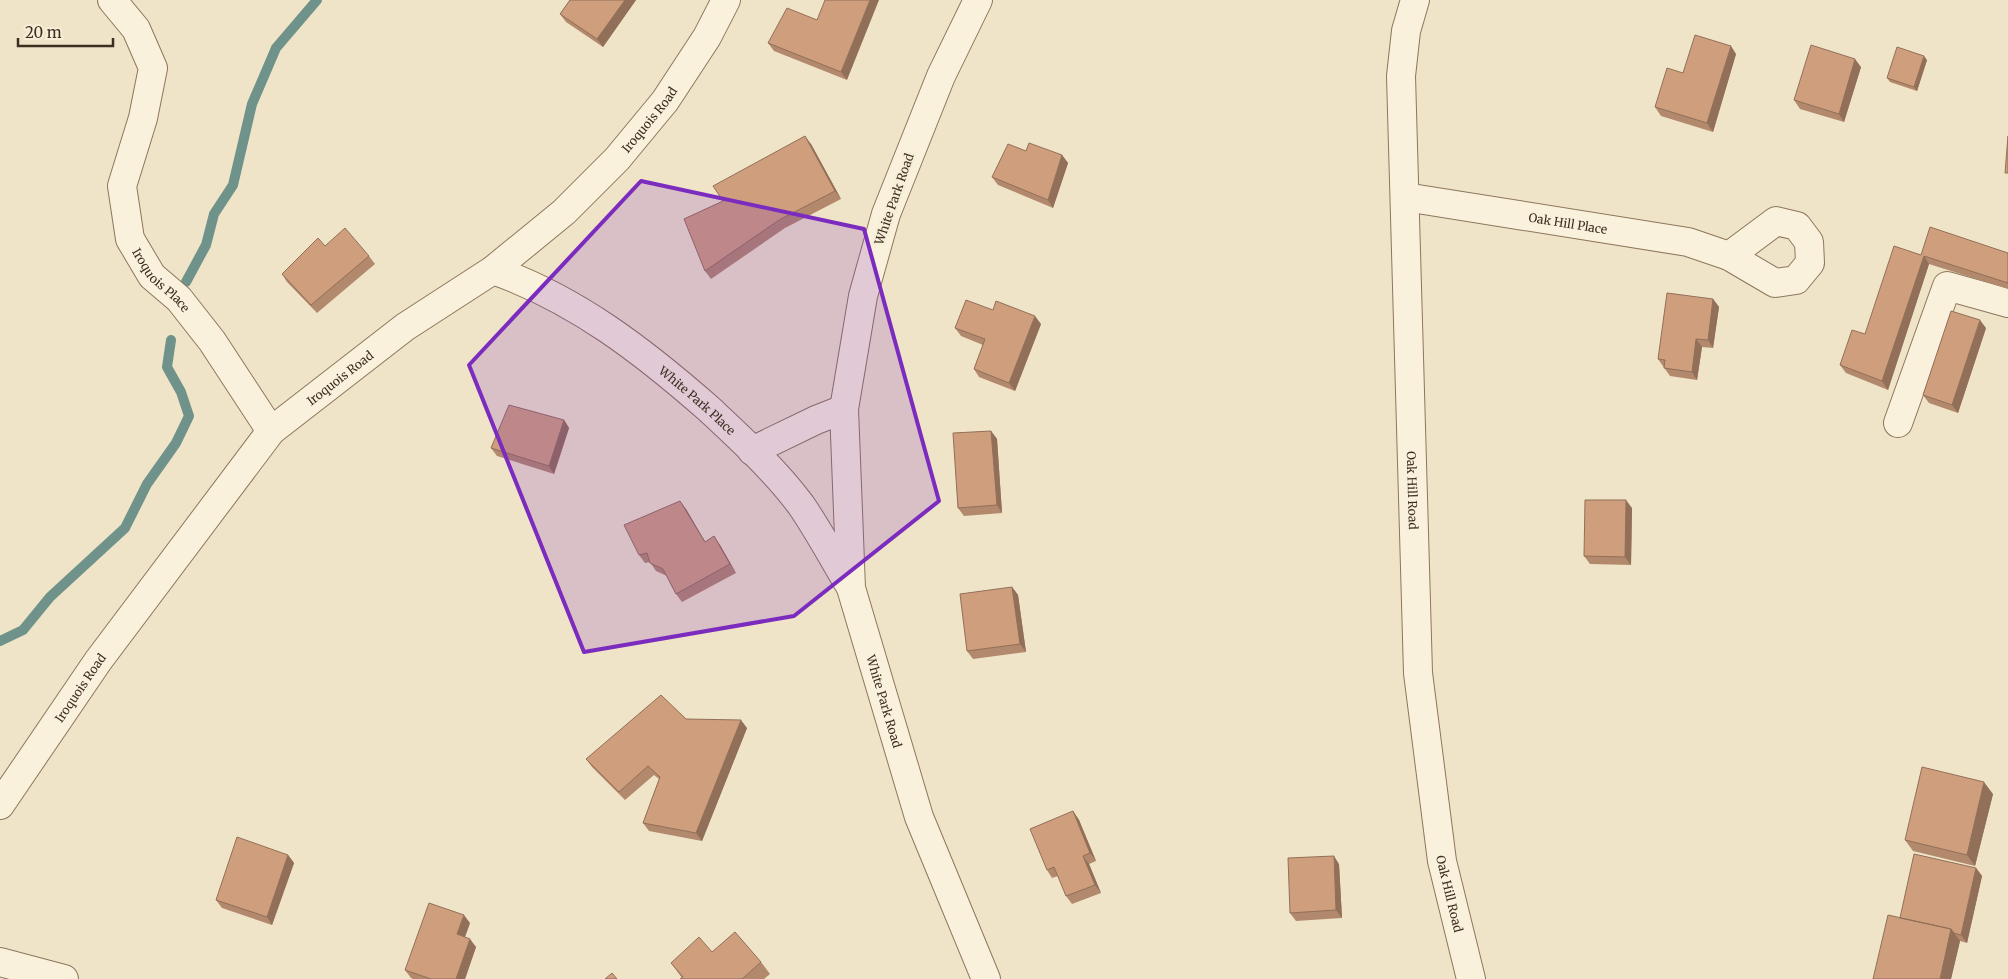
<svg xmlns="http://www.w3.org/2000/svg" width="2008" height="979" viewBox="0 0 2008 979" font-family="Merriweather,serif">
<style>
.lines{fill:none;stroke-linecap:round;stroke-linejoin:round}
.stream{stroke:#6f938a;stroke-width:10}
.minor-casing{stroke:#8d765c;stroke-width:30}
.minor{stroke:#faf1dc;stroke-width:28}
.wall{fill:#b2896c}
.shaded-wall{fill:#916f58}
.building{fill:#cf9f7d;stroke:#916f58}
.marked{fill:#7b2cbf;fill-opacity:0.2;stroke:#7b2cbf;stroke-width:4;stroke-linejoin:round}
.labels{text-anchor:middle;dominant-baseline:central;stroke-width:5;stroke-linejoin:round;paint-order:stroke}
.street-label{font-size:12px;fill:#3d2e20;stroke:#f7eed8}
</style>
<rect width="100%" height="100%" fill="#f0e4c8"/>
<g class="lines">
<path class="stream" d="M186 282 206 245 214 214 233 185 252 104 276 48 317 0
M0 641 23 630 50 597 125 528 147 484 176 443 189 416 181 392 167 367 171 340"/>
<defs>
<g id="minor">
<path id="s1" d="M112 0 136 29 153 68 143 118 122 186 130 239 152 276 179 299 212 341 271 431"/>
<path id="s2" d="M978 0 941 76 886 214 863 296 844 409 851 588 919 817 986 979"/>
<path id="s3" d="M1415 0 1406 31 1401 76 1418 673 1442 861 1471 979"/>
<path id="s4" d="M1405 197 1688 242 1729 256"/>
<path d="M1776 221 1797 226 1809 242 1810 263 1796 280 1775 283 1729 256Z"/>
<path id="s5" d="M493 270C576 299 644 352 709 409 741 439 775 470 801 505 819 531 834 560 850 586"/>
<path d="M1898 423 1947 286 2008 303"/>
<path d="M752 451 816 420 844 409"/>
<path id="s6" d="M0 805 98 661 271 431 405 327 493 270 564 212 617 159 665 101 707 37 726 0"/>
<path d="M0 962 64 979"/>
</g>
</defs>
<use href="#minor" class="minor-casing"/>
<use href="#minor" class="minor"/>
</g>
<path class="wall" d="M570 0H636L603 47 566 22 560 14Z
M817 20 847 80 774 51 768 43Z
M1736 54 1713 132 1661 116 1655 107 1683 73Z
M1927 60 1917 91 1890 82 1887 78Z
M1861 67 1844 122 1800 109 1794 100Z
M811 144 841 199 785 228 711 279 705 271 723 201Z
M1026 151 1062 155 1068 163 1053 208 998 185 992 177Z
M2008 253V289L1929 264 1888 390 1846 373 1840 365 1865 334 1921 255Z
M369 256 375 264 317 313 287 282 282 274Z
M1713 299 1719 307 1713 348 1702 347 1697 380 1670 376 1658 359Z
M993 310 1041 324 1015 391 979 377 974 369 983 345 961 336 955 328Z
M1986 328 1958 413 1929 403 1923 395Z
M564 420 569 428 554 474 497 456 491 448Z
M991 431 997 439 1002 513 964 516 958 508Z
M1632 508 1631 565 1590 564 1584 556Z
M686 509 705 542 720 545 736 573 682 602 676 594 667 576 656 571 650 562 645 563 639 555Z
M1012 587 1018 595 1026 652 973 659 967 651Z
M686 719 747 728 702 841 649 831 643 823 659 779 654 775 625 800 592 767 586 759Z
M1993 794 1975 866 1913 851 1905 840Z
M1073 811 1079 820 1096 861 1089 864 1101 893 1072 904 1066 896 1058 876 1052 878 1047 870Z
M288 855 294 863 272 925 222 908 216 900Z
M1339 864 1342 918 1296 921 1290 913Z
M1976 868 1982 876 1967 943 1960 941 1951 979 1900 918Z
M470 923 465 937 476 947 465 979H413L411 978 405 970Z
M712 952 761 962 770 974 764 979H680L682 978 671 963Z"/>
<path class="shaded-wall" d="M625 0H636L603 47 597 39Z
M870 0H879L847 80 841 72Z
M1731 46 1736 54 1713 132 1707 123Z
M1924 56 1927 60 1917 91 1914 87Z
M1855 59 1861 67 1844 122 1839 114Z
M805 136 811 144 841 199 835 191Z
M1062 155 1068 163 1053 208 1048 200Z
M1924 256 1929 264 1888 390 1882 381Z
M1713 299 1719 307 1713 348 1708 340Z
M1035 316 1041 324 1015 391 1009 383Z
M1980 320 1986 328 1958 413 1952 405Z
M1696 339 1702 347 1697 380 1692 372Z
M564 420 569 428 554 474 549 466Z
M991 431 997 439 1002 513 997 505Z
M1626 500 1632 508 1631 565 1625 557Z
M680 501 686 509 710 550 705 542Z
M714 536 720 545 736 573 730 564Z
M1012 587 1018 595 1026 652 1020 644Z
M741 720 747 728 702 841 696 833Z
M1984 782 1993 794 1975 866 1967 855Z
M1073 811 1079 820 1096 861 1090 853Z
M288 855 294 863 272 925 267 917Z
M1083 856 1089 864 1101 893 1095 885Z
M1334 856 1339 864 1342 918 1336 910Z
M1976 868 1982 876 1967 943 1961 935Z
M464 915 470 923 463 942 457 934Z
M1951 929 1960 941 1951 979H1940Z
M470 939 476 947 465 979H456Z"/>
<path class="building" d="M570 0H625L597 39 560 14Z
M825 0H870L841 72 768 43 787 8 817 20Z
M1695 35 1731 46 1707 123 1655 107 1667 68 1683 73Z
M1811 45 1855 59 1839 114 1794 100Z
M1897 47 1924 56 1914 87 1887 78Z
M805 136 835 191 779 220 705 271 684 219 723 201 713 186Z
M2008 136V173H2005Z
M1029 143 1062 155 1048 200 992 177 1008 144 1026 151Z
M1930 227 2008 253V283L1924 256 1882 381 1840 365 1852 330 1865 334 1894 246 1921 255Z
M345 228 369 256 311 305 282 274 318 238 325 246Z
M1667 293 1713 299 1708 340 1696 339 1692 372 1664 368 1665 360 1658 359Z
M966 300 993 310 996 301 1035 316 1009 383 974 369 985 339 955 328Z
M1951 311 1980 320 1952 405 1923 395Z
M509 405 564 420 549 466 491 448Z
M991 431 997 505 958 508 953 433Z
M1585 500H1626L1625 557 1584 556Z
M680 501 705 542 714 536 730 564 676 594 663 569 650 563 647 553 639 555 624 525Z
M1012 587 1020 644 967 651 960 594Z
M661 695 686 719 741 720 696 833 643 823 660 777 648 766 619 792 586 759Z
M1922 767 1984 782 1967 855 1905 840Z
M1073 811 1090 853 1083 856 1095 885 1066 896 1054 867 1047 870 1030 829Z
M237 837 288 855 267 917 216 900Z
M1914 854 1976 868 1961 935 1954 933 1951 929 1900 918Z
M1334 856 1336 910 1290 913 1288 858Z
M429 903 464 915 457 934 470 939 456 979H431L405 970Z
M1888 915 1951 929 1940 979H1873Z
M735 932 761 962 742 979H680L683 977 671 963 699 937 712 952Z
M612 973 617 979H605Z"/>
<path class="marked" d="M641 181 864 229 939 501 794 616 584 652 469 365Z"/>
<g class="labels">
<g class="street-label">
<text stroke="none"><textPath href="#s6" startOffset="954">Iroquois Road</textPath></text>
<text transform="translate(894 199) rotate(-71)">White Park Road</text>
<text stroke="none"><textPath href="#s4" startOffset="165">Oak Hill Place</textPath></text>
<text stroke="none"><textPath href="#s1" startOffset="308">Iroquois Place</textPath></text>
<text stroke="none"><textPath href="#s6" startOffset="549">Iroquois Road</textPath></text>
<text stroke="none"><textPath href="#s5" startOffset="244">White Park Place</textPath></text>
<text stroke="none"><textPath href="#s3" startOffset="492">Oak Hill Road</textPath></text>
<text stroke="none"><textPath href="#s6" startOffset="142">Iroquois Road</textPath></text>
<text stroke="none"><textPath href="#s2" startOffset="730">White Park Road</textPath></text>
<text stroke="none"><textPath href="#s3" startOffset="898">Oak Hill Road</textPath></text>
</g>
</g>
<path d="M18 38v8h95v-8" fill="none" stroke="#3d2e20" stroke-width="2.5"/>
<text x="25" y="38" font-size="15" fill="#3d2e20" stroke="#f7eed8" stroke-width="4" paint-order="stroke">20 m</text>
</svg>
